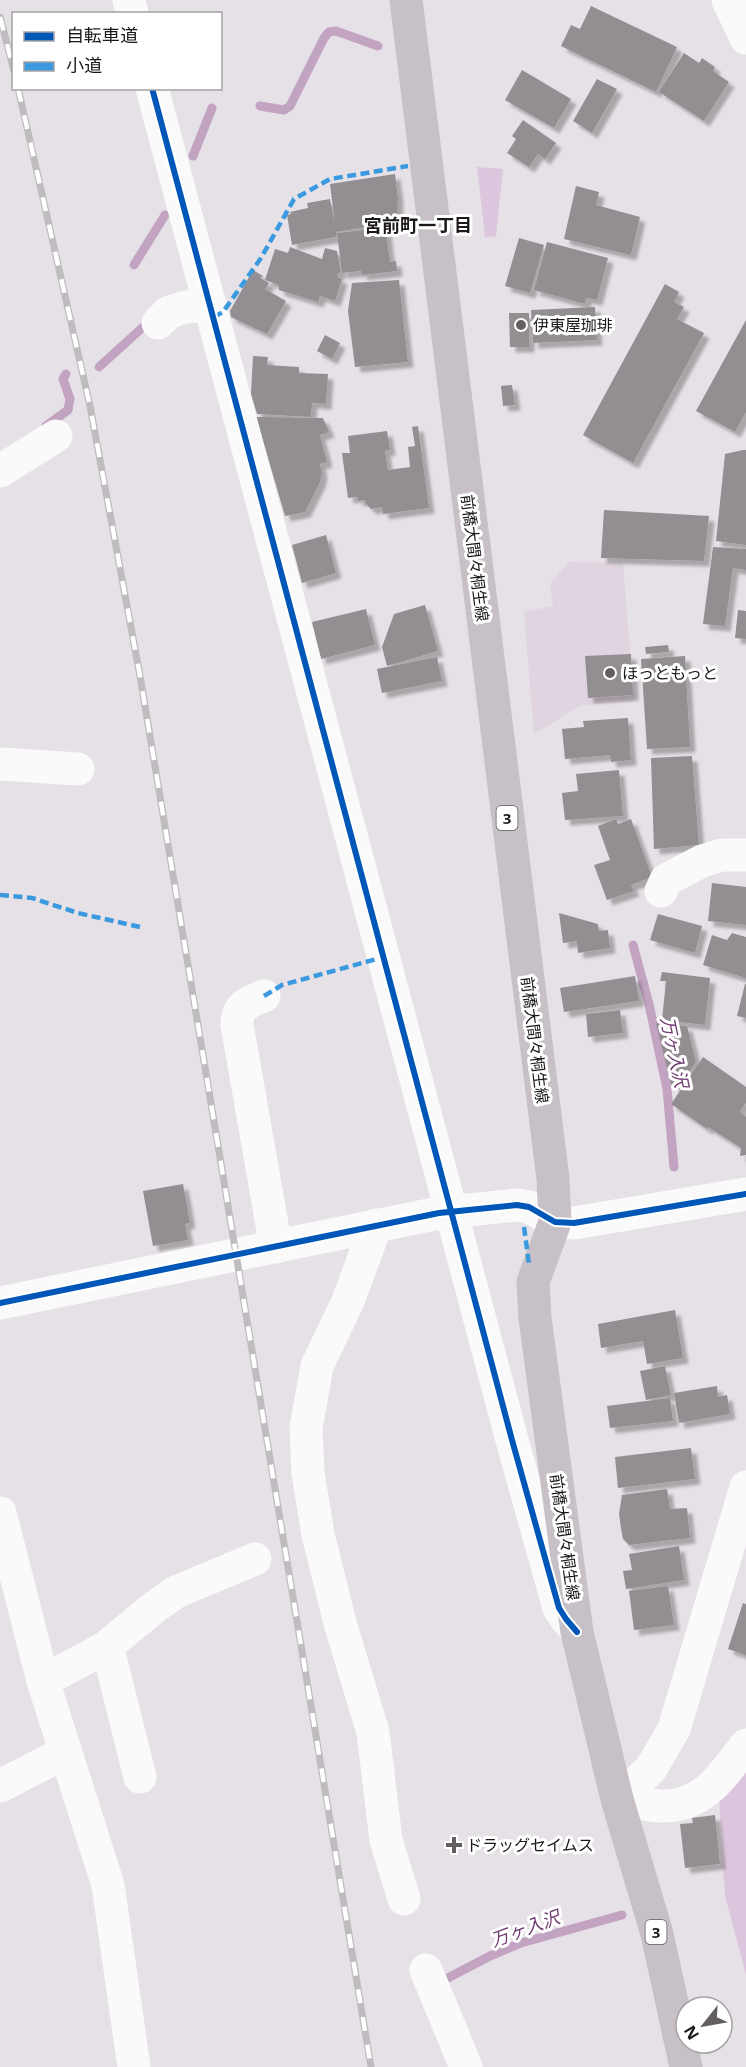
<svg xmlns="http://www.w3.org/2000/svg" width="746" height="2067" viewBox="0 0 746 2067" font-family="'Noto Sans','Noto Sans JP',sans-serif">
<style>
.built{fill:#dfd4df}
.green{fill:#dcc6dd}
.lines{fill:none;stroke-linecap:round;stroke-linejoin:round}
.stream{stroke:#c2a3c2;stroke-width:9}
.building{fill:#928e92;filter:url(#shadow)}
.minor{stroke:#fbfafb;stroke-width:33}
.major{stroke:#c7c1c7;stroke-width:33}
.rail-casing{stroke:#bebcbe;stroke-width:7}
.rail{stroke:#fff;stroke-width:4.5;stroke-dasharray:14;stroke-linecap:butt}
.quiet{stroke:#3b9adf;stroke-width:4.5;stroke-dasharray:9 4.5;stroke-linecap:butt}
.cycleway-casing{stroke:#fff;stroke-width:10}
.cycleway{stroke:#0057b8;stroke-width:6}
.poi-dot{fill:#625e62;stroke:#fff;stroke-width:2}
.labels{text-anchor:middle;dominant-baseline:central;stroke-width:6;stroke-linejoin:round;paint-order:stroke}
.shield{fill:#fff;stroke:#5f5d5f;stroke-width:1.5}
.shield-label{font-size:15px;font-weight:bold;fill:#1b171b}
.poi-label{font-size:16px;fill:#1b171b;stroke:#fff;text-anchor:start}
.street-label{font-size:16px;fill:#1b171b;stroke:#fff}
.neighbourhood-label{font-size:18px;font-weight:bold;fill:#1b171b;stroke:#fff}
.water-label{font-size:18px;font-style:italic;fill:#6f3b71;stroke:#fff}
</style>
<defs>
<filter id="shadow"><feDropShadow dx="5.5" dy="5.5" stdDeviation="1.5" flood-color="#0004"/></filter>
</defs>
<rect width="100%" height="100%" fill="#e6e1e6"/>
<path class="built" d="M569 562 623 563 634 702 581 705 534 734 524 612 553 606 550 584Z"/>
<path class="green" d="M477 167 503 169 496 236 485 237Z
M746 1758V1975L725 1896 719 1797Z"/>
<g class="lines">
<path class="stream" d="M260 106 284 110 290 106 324 38 329 32 336 31 378 46
M193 156 212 108
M134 265 165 215
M99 367 143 327
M46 426 68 410 70 399 63 379 66 374
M633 945 649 1004 667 1089 674 1167
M442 1981 490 1956 521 1943 622 1915"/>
</g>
<path class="building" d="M591 6 677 47 656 92 561 46 571 25 580 29Z
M684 53 699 63 702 58 715 67 713 71 729 82 704 121 659 92Z
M522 70 571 99 554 128 505 100Z
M597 79 617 89 592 133 573 121Z
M523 120 556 143 545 159 538 154 529 167 507 153 516 139 512 136Z
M395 174 398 198 397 222 336 232V237L292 245 287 215 291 214 290 212 308 208 307 203 330 199 335 224 330 184Z
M576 186 599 192 596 205 640 217 631 255 564 239Z
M364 230V232L386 230 390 262 396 261 397 271 362 275 361 271 342 273 337 233Z
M519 238 544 245 530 293 505 286Z
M547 242 608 258 597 300 586 298 585 304 534 290Z
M290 247 322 259 325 248 337 251 341 273 337 274V277L342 279 335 301 320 296 318 302 279 290V285L265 280 275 249 288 253Z
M253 270 263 276 260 278 269 283 265 289 286 301 267 334 231 317 230 311Z
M399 280 408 362 355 367 348 311 352 283Z
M665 284 679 292 674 302 684 307 677 319 704 333 633 463 583 435Z
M595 307 597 340 533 343 531 310Z
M509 313H529V347H510Z
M746 320V412L735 432 696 411Z
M325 335 340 343 332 359 317 351Z
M253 356 268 357 267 365 299 367V373L328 374 326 404 312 403 311 417 257 414 251 394Z
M512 385 515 405 503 406 501 386Z
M256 417 323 418 329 432 320 435 327 462 320 464 322 473 320 482 305 512 285 516Z
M418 426 429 508 383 514 382 507 371 509 366 504 365 500 358 501 357 497 348 498 342 453H350L348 436 387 431 390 450 385 451 388 470 410 467 408 447 415 446 412 427Z
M743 450H746V545L716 541 725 454Z
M604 510 709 516 704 561 601 558Z
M326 535 336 573 302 583 292 545Z
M713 547 746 549V570L733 568 725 626 703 624Z
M425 605 438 651 387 666 382 647 394 614Z
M366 609 375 645 321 659 312 622Z
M738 610 746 611V639L735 638Z
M668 645 669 652 646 654 645 647Z
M631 654 633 695 588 698 585 656Z
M685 656 690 747 647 749 641 659Z
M437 657 442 681 382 693 377 669Z
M628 718 631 760 611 762 610 755 565 759 562 729 584 727 583 721Z
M692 756 699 845 654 849 651 758Z
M619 770 623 816 565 820 562 793 578 791 576 774Z
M616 819 618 824 631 819 652 877 631 885 634 891 607 900 594 865 610 860 598 826Z
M712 883 746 887V925L708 921Z
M559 913 598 924 599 931 608 930 610 948 578 953 577 941 563 943Z
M658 914 702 926 695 953 650 940Z
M732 933 746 937V978L703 965 712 935 727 940Z
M662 972 710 978 705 1025 662 1020 666 981H660Z
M635 976 639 1001 564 1012 560 988Z
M745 984H746V1018L737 1016Z
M620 1010 623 1033 588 1037 586 1014Z
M656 1023 687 1026 696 1062 681 1083 671 1085Z
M703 1057 746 1087V1103L740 1111 746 1117V1155L740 1156 741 1148 708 1127 707 1129 671 1104Z
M183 1184 190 1223 185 1224 188 1240 153 1246 143 1191Z
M675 1310 683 1358 647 1364 643 1341 601 1348 598 1324Z
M665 1366 671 1395 646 1400 640 1371Z
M717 1386 718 1397 727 1395 730 1414 679 1423 674 1393Z
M670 1398 673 1421 610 1428 607 1406Z
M691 1448 695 1479 618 1488 615 1457Z
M667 1489 670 1509 687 1508 690 1538 629 1545 623 1539 621 1528 619 1514 622 1495Z
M679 1546 684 1580 626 1589 623 1571 632 1570 629 1554Z
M668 1586 674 1625 634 1630 629 1591Z
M743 1603 746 1604V1655L728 1649Z
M715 1815 720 1864 685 1868 680 1824 693 1823 692 1818Z"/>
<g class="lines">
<path class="minor" d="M129 0 132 14
M728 0 746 38
M152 88 512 1440 559 1608 566 1619 576 1630
M158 323 169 312 186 307 211 305
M0 471 56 436
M0 764 78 769
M661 891 666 880 702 861 722 855H746
M264 996C248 1002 237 1006 237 1025L276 1247
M376 1225 348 1301 317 1366 306 1428 308 1473 318 1534 340 1623 373 1732 386 1840 404 1899
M0 1303 439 1213 517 1205 529 1207 555 1222 574 1223 746 1194
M0 1513 43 1681 108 1885 134 2067
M105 1648 110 1657 140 1777
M43 1681 105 1648 156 1606 176 1592 255 1559
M0 1786 66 1752
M617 1799 650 1770 674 1729 746 1487
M617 1799C631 1801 645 1805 659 1806 703 1808 722 1776 746 1745
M426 1970 466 2067"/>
<path class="major" d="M406 0 553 1179 555 1222 533 1282 535 1318 577 1632 617 1799 657 1934 686 2067"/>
<defs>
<path id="rail" d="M0 17 14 71
M18 88 90 406 140 676 371 2067"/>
</defs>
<use href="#rail" class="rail-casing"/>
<use href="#rail" class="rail"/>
<path class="quiet" d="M214 317 223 312 261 258 294 199 330 179 408 166
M0 895 32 898 78 913 140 927
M264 996 282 985 384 957
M524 1227 529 1264"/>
<defs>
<path id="cycleway" d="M152 88 512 1440 559 1608 566 1619 577 1632
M0 1303 439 1213 517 1205 529 1207 555 1222 574 1223 746 1194"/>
</defs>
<use href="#cycleway" class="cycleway-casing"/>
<use href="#cycleway" class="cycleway"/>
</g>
<g class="poi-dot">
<circle cx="521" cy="325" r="6"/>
<circle cx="610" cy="673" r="6"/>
<path d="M451 1836h6v6h6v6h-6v6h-6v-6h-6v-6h6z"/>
</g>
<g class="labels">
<g class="shield">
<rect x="496.5" y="806" width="21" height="24" rx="4.5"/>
<rect x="645.5" y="1920" width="21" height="24" rx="4.5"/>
</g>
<g class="shield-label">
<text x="507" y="818">3</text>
<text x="656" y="1932">3</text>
</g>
<g class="poi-label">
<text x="533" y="325">伊東屋珈琲</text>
<text x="622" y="673">ほっともっと</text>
<text x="466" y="1845">ドラッグセイムス</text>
</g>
<g class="street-label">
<text transform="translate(475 558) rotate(83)">前橋大間々桐生線</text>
<text transform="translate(535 1040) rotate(83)">前橋大間々桐生線</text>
<text transform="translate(565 1537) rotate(82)">前橋大間々桐生線</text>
</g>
<g class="neighbourhood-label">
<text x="418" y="225">宮前町一丁目</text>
</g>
<g class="water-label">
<text transform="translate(675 1052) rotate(78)">万ヶ入沢</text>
<text transform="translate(525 1928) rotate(-20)">万ヶ入沢</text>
</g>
</g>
<rect x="12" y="12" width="210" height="78" fill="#ffffff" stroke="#a4a2a4" stroke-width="1.5"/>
<rect x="24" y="32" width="30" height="9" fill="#0057b8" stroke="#a4a2a4" stroke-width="1.5"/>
<text x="66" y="42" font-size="18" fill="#1b171b">自転車道</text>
<rect x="24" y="62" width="30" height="9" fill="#3b9adf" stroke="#a4a2a4" stroke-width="1.5"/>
<text x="66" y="72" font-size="18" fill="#1b171b">小道</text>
<g transform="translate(704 2025) rotate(239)"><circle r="28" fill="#ffffff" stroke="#a4a2a4" stroke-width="1.5"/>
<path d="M0-4.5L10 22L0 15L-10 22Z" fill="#625e62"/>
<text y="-9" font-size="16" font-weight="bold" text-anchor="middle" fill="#1b171b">N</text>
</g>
</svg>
